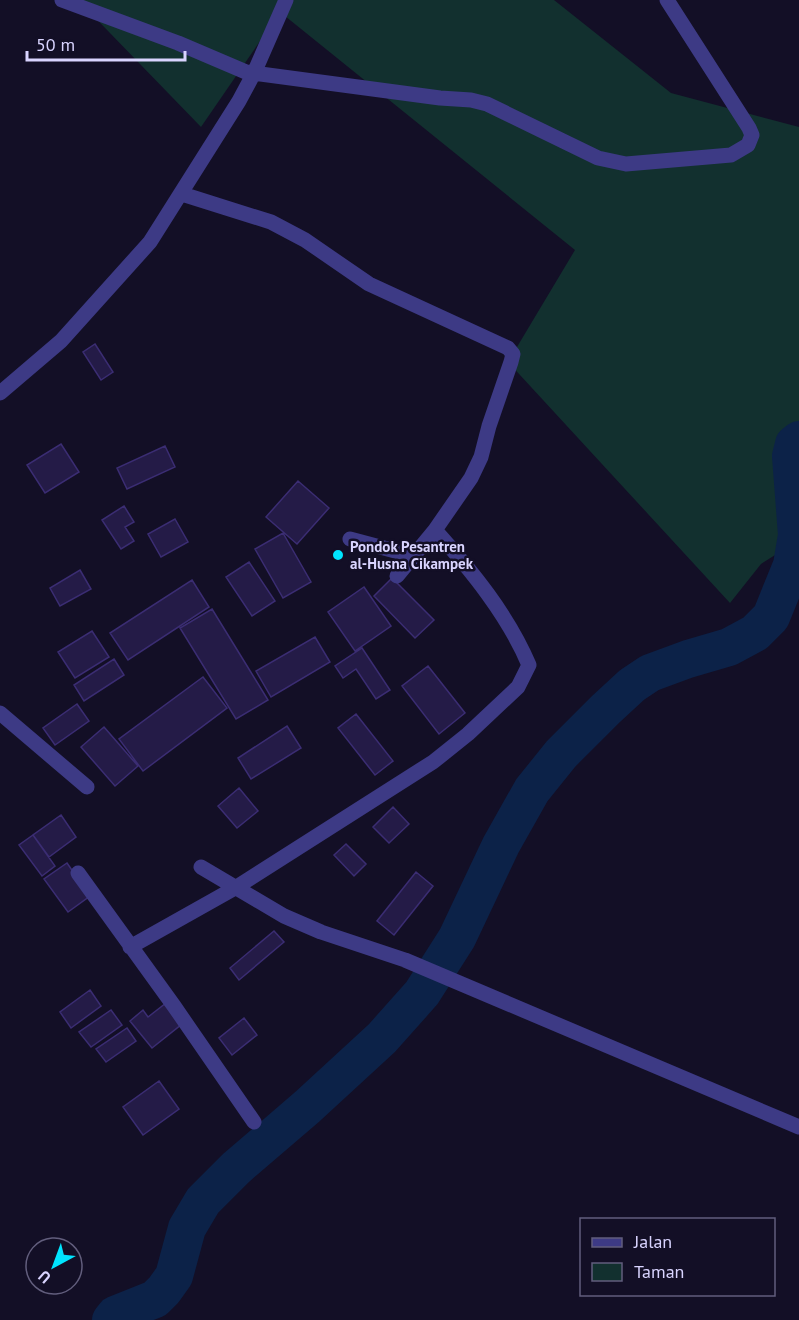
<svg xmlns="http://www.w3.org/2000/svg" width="799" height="1320" viewBox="0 0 799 1320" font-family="'PT Sans',sans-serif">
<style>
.green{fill:#12302f}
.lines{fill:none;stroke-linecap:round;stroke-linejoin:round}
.river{stroke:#0c2248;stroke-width:38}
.building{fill:#241b47;stroke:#3b2d73;stroke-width:1.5}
.minor{stroke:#3d3a85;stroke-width:15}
.poi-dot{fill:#00e5ff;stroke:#130f26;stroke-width:2}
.labels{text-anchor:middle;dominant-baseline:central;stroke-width:5;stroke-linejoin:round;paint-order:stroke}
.poi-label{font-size:15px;font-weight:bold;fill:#d9d4ff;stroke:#130f26;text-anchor:start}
</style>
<rect width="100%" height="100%" fill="#130f26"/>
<path class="green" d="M78 0H554L671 93 799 127V540L761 564 730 603 508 362 575 250 280 12 201 127Z"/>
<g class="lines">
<path class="river" d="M111 1320 115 1315 155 1299 164 1290 174 1276 187 1228 203 1201 236 1168 307 1107 382 1038 422 993 457 938 501 845 532 790 561 754 606 709 632 685 650 673 688 659 729 647 755 633 771 617 792 565 797 535 791 456 794 444 799 440"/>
</g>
<path class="building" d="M95 344 113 372 101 380 83 352Z
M61 444 79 472 45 493 27 465Z
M165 446 175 467 127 489 117 468Z
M298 481 329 508 297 544 266 517Z
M124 506 134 522 125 527 134 541 121 549 102 520Z
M175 519 188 542 161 557 148 534Z
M283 533 311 582 283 598 255 549Z
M249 562 275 601 252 616 226 577Z
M80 570 91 589 60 606 50 588Z
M392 578 434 620 415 638 374 596Z
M192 580 209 607 128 660 110 633Z
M364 587 391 626 355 651 328 612Z
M212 609 268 700 236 719 180 628Z
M92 631 109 657 75 678 58 652Z
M315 637 330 662 271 697 256 671Z
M362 648 390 690 376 699 356 669 343 678 335 666Z
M114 659 124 675 84 701 74 685Z
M428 666 465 713 439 734 402 686Z
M203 677 227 708 143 771 119 739Z
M77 704 89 721 55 745 43 728Z
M356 714 393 761 375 775 338 728Z
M287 726 301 748 251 779 238 758Z
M104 727 138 766 115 786 81 747Z
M239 788 258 811 237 828 218 806Z
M393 807 409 824 389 843 373 827Z
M61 815 76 837 49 857 33 835Z
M33 835 55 866 42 876 19 845Z
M346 844 366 864 354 876 334 855Z
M67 863 90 896 68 912 44 879Z
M416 872 433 886 394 935 377 921Z
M274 931 284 942 239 980 230 968Z
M90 990 101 1006 71 1028 60 1012Z
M166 1003 182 1024 152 1048 130 1021 143 1010 148 1017Z
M111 1010 122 1025 91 1047 79 1032Z
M244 1018 257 1035 232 1055 219 1038Z
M127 1028 136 1041 106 1062 96 1049Z
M159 1081 179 1109 143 1135 123 1107Z"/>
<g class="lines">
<path class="minor" d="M62 0 178 43 246 72 440 98 471 100 487 104 598 158 626 164 731 155 748 145 752 135 749 128 667 0
M0 393 61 341 150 242 239 101 254 73 286 0
M350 539 414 556
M397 576 435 530
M0 713 87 787
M201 867 284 916 321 932 405 960 799 1127
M78 873 174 1006 254 1122
M130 947 235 888 433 762 468 734 518 687 529 665C508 615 471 570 435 530L471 478 481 457 489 426 511 362 513 354 508 348 369 284 305 240 271 222 182 194"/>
</g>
<circle class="poi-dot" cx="338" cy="555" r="6"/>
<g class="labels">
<g class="poi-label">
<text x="350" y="546">Pondok Pesantren<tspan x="350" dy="17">al-Husna Cikampek</tspan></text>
</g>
</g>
<rect x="580" y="1218" width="195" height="78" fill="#130f26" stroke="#625e7d" stroke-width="1.5"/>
<rect x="592" y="1238" width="30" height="9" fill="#3d3a85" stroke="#625e7d" stroke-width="1.5"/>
<text x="634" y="1248" font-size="18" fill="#d9d4ff">Jalan</text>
<rect x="592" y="1263" width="30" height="18" fill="#12302f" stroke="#625e7d" stroke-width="1.5"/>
<text x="634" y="1278" font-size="18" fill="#d9d4ff">Taman</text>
<g transform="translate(54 1266) rotate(221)"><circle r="28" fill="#130f26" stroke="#625e7d" stroke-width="1.5"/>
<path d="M0-4.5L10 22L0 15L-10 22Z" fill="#00e5ff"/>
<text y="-9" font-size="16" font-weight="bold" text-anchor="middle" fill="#d9d4ff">U</text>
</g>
<path d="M27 51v9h158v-9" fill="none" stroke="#d9d4ff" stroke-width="3"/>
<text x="36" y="51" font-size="18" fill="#d9d4ff" stroke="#130f26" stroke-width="4.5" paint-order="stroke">50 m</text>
</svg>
